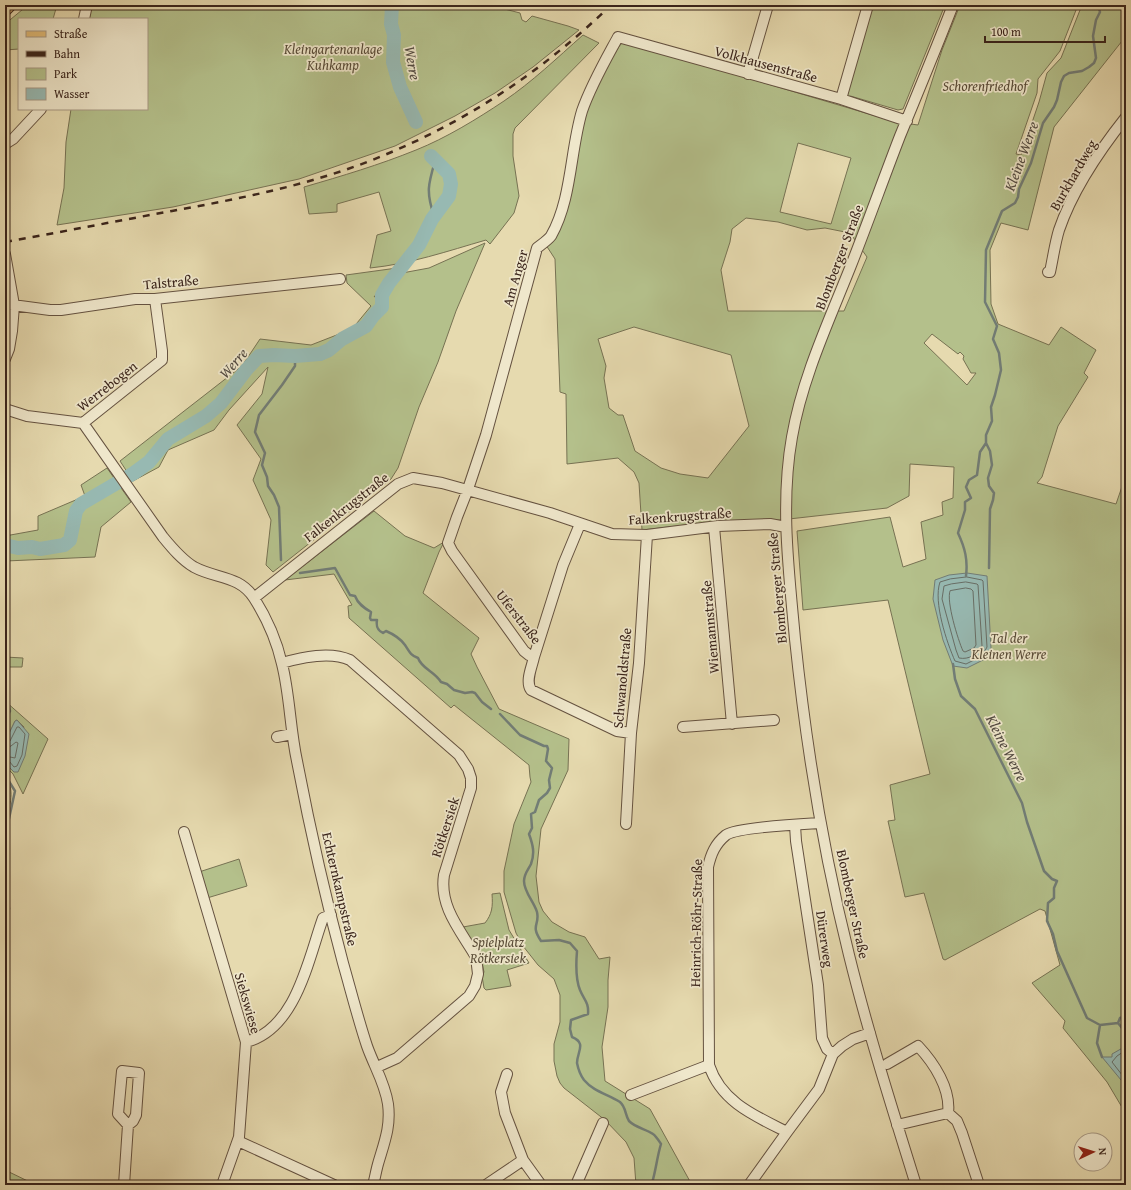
<svg xmlns="http://www.w3.org/2000/svg" width="1131" height="1190" viewBox="0 0 1131 1190" font-family="'Gentium Book Plus',serif">
<style>
.green{fill:#b4c08b;stroke:#777253;fill-rule:evenodd}
.water{fill:#97b9b2;stroke:#727d76}
.lines{fill:none;stroke-linecap:round;stroke-linejoin:round}
.shore{stroke:#686e66;stroke-width:1}
.stream{stroke:#727d76;stroke-width:2.5}
.river{stroke:#97b9b2;stroke-width:14}
.minor-casing{stroke:#655240;stroke-width:12}
.major-casing{stroke:#3a241b;stroke-width:15}
.minor{stroke:#efe7cb;stroke-width:10}
.major{stroke:#e3bd78;stroke-width:13}
.rail{stroke:#3a241b;stroke-width:2.5;stroke-dasharray:7 7;stroke-linecap:butt}
.labels{text-anchor:middle;dominant-baseline:central;stroke-width:3.5;stroke-linejoin:round;paint-order:stroke}
.park-label{font-size:14px;font-style:italic;fill:#584b37;stroke:#efe7cb}
.street-label{font-size:14px;fill:#3a241b;stroke:#efe7cb}
.water-label{font-size:15px;font-style:italic;fill:#514941;stroke:#efe7cb}
</style>
<rect width="100%" height="100%" fill="#e6daaf"/>
<filter id="stains"><feTurbulence type="fractalNoise" baseFrequency=".005" numOctaves="4"/><feColorMatrix values="0 0 0 0 .2 0 0 0 0 .09 0 0 0 0 .02 0 0 0 .5 -.17"/></filter>
<radialGradient id="worn" r=".72"><stop offset=".6" stop-color="#630" stop-opacity="0"/><stop offset="1" stop-color="#630" stop-opacity=".3"/></radialGradient>
<path class="green" d="M28 5H57L53 19H19V49L5 50V24Z
M92 5H489L520 13 522 20 526 22 532 16 568 26 579 30 533 67 495 93 455 116 395 146 299 179 173 207 57 225 64 188 66 142 71 109H147V19H88Z
M872 5H945L903 109 898 110 847 95Z
M960 5H1078L1060 51 1038 79 1037 93 1016 154 1021 155 1039 102 1047 73 1061 58 1082 5H1126V36L1054 127 1028 230 1001 223 990 250 991 304 998 324 1049 345 1061 327 1096 350 1084 373 1088 377 1058 426 1042 477 1037 483 1116 504 1126 475V1114L1107 1082 1063 1028 1065 1021 1032 983 1060 965 1045 911 1040 909 945 960 943 959 924 893 905 897 888 821 895 820 890 785 930 774 888 600 803 610 797 531 890 517 903 567 926 559 921 522 943 515 942 502 953 498 954 467 910 464 909 496 887 508 780 520 694 524 642 530 639 483 634 472 618 458 567 464 566 394 560 392 555 259 544 242 560 223 584 114 600 74 623 41 896 122 918 125 942 50ZM798 143 851 158 831 224 780 212ZM746 218 778 222 807 230 825 228 850 233 867 257 844 311H728L721 270 730 242 732 229ZM634 327 731 355 749 426 708 478 680 474 661 468 635 451 623 415H618L609 408 604 378 606 366 598 339ZM932 334 958 354 960 352 964 356 963 359 971 373H976L967 385 924 343Z
M583 35 599 43 515 128 513 134V156L519 196 514 213 490 244 486 240C448 251 410 264 370 268L377 235 391 231 379 192 337 204V212L309 214 304 187C342 176 379 165 416 150 446 138 477 119 504 101 532 82 557 58 583 35Z
M485 243 456 311 438 362 419 407 398 468 391 479 273 572 266 565 271 520 253 480 261 459 237 425 262 394 268 367 229 410 214 430 168 450 159 467 133 481 120 461 242 366 260 339 311 345 352 329 371 306 347 283 346 275 397 268 374 297 387 289 402 273 429 268Z
M107 468 131 502 101 527 95 557 6 561 5 564V536L38 530V516L85 496 81 485Z
M374 511 405 536 434 548 444 542 439 552 423 593 479 638 471 654 477 667 499 709 569 739 568 770 541 829 536 876 539 902 543 911 552 922 569 932 585 937 599 959 610 957 608 980V1007L602 1047 605 1081 650 1109 692 1185H636L634 1158 626 1142 605 1120 564 1088 560 1083 557 1076 554 1061V1044L560 1022V995L554 979 538 965 523 946 516 933 504 892V871L514 824 531 782 530 777 529 765 454 705 451 708 349 618 348 606 352 605 334 574 285 580Z
M5 657 23 658 22 667H5Z
M5 701 48 739 23 794 13 774 5 766V763L9 767 24 727 17 720 15 721 5 742V710L7 708 5 706Z
M5 777C17 790 8 811 5 826Z
M239 859 247 886 207 898 199 872Z
M500 893 509 930 529 963 507 970 511 986 486 990 484 988 482 976 484 972C481 954 472 941 463 927L485 923C492 914 493 907 492 894Z
M5 1170 36 1185H5Z"/>
<path class="water" d="M967 573 987 576 991 648 985 659 967 668 953 666 943 640 933 599 935 580 949 575Z
M17 720 29 734 25 756 18 772H14L5 763V742L15 721Z
M1126 1046V1086L1102 1057H1112V1054Z"/>
<g class="lines">
<path class="shore" d="M967 577 982 580 983 581 987 647 982 656 966 664 955 661C947 643 933 602 940 582L950 579Z
M966 582 977 584 978 585 982 646C978 654 969 660 959 658L956 650 942 599 944 586 951 584Z
M966 588 971 589 973 591 976 645 974 648 965 652 963 651C958 640 946 601 950 591Z
M5 743 10 741 17 727H19L25 734 22 755 17 766 14 767 9 761H5
M5 748 11 746 16 742 18 743 15 758 5 756
M1126 1050 1117 1056 1112 1062 1126 1080"/>
<path class="stream" d="M434 216C426 192 428 185 435 161
M281 560 279 507 274 495 268 486 267 477 262 465 265 453 255 432 259 415 282 385 295 366V356
M989 568 990 509 993 500 994 493 989 486 988 478 992 465 990 451 986 443V435L992 421 991 407 995 395 1001 370 999 353 993 339 997 326 985 302 986 250 1002 211 1015 203 1018 197 1019 189 1031 163 1043 123 1054 107 1057 100 1061 82 1064 76 1069 73 1082 71 1089 67 1094 63 1096 58 1093 36 1096 20 1100 12 1098 5
M300 573 335 568 350 595 355 596C358 604 364 608 371 612L370 618 371 620H377C376 626 377 630 383 633L386 631C393 634 400 638 405 645 409 651 410 655 418 658 422 669 434 671 441 682L447 684 454 690 465 693 472 692 475 693 482 702 491 709
M966 576C968 560 965 548 958 533L965 510V502L971 498 966 487 969 480 977 475 980 452 986 443
M953 664 955 679 961 696 975 709 1022 803 1027 822 1044 871 1052 879 1057 881 1054 888V898L1048 903 1047 921 1053 934 1057 951 1087 1018 1100 1025 1118 1023 1126 1033
M5 701 8 703 10 711 5 721
M500 714 520 735 544 746H547L548 749 546 761 552 768 549 780 550 788 547 793 539 800 535 812 531 814 532 828 529 834C533 845 535 853 531 864 528 870 524 874 524 881 524 892 534 902 537 912 540 925 530 925 541 941L559 940 570 943 577 951C576 963 575 978 580 990 584 1000 589 1002 588 1014L571 1020 570 1029 572 1037C587 1043 577 1052 577 1063 578 1068 581 1076 584 1080 594 1092 608 1094 620 1102 626 1107 625 1115 629 1121 636 1128 646 1129 653 1134 656 1136 659 1141 661 1144 657 1157 656 1170 652 1183L653 1185
M5 775 15 791 5 837
M5 879 6 887 5 888
M5 897 8 900 9 909
M5 933 8 926
M1118 1023 1120 1018 1126 1016
M1100 1025 1097 1043 1102 1057"/>
<path class="river" d="M392 5 391 24 394 35 393 62 400 87 416 122
M5 545 18 548 32 547 40 549 64 545 70 540 76 511 81 504 134 473 149 462 168 439 206 416 221 403 246 370 259 356 274 355 295 356 320 354 329 350 342 339 366 326 373 316 382 307V295L389 283 419 245 432 219 449 196 451 184 449 174 431 156"/>
<defs>
<path id="minor" d="M84 19 87 5
M748 74 768 5
M841 99 868 5
M5 144 13 139 41 109
M5 254 14 305 12 331 9 349 5 359
M1048 272H1050C1053 258 1055 243 1059 230 1073 189 1099 151 1126 117
M5 304 50 310H61L135 299H155L340 279
M5 409 27 416 83 423 162 360V351L155 299
M83 423 163 537C172 548 182 560 194 567 216 579 239 575 254 598 266 617 277 642 282 664 290 696 290 729 297 761 310 829 325 896 343 963 351 991 358 1019 367 1046 374 1066 385 1083 388 1104 391 1127 384 1143 378 1164 376 1171 375 1178 373 1185
M714 527 732 724
M254 598 398 484 413 478 442 483 550 513 612 534 647 535 718 526 770 524 786 527
M534 657 563 565 580 524
M282 663C303 657 330 651 350 660L459 755 468 769 471 778V788L444 875C439 907 461 931 476 957L478 974 475 986 469 996 397 1058 377 1067
M683 727 774 720
M631 733 617 731 531 690C525 681 532 667 534 657L529 655 524 651 452 551 448 543 457 517 468 489 486 435 537 248C542 244 548 240 551 236 572 199 570 151 582 111 591 85 605 61 618 37L841 99 907 121
M277 737 292 734
M626 824 631 733 639 663 647 535
M795 825 796 841 818 985 822 1038 827 1049 833 1054
M184 832 246 1042 239 1137 222 1185
M246 1042C296 1029 308 960 323 918L331 915
M887 1064 918 1046C934 1063 951 1089 948 1113L957 1121 962 1133 979 1185
M122 1071 139 1073 136 1115 133 1121 128 1125 118 1114Z
M507 1074 501 1092 505 1113 523 1160 541 1185
M631 1095 709 1065
M897 1125 948 1113
M787 1132C755 1116 721 1102 709 1065L708 867C711 854 715 844 726 835 737 827 804 824 821 823
M238 1141 334 1185
M124 1185 128 1125
M486 1185 523 1160
M576 1185 603 1123
M749 1185 787 1132 819 1089 833 1054 842 1046 853 1039 870 1033
M916 1185C892 1108 868 1032 849 955 823 851 806 745 795 639 789 572 780 504 792 437 802 379 828 323 850 268 867 225 883 180 900 136 918 92 936 49 953 5"/>
<path id="major" d="M5 9 9 5"/>
</defs>
<use href="#minor" class="minor-casing"/>
<use href="#major" class="major-casing"/>
<use href="#minor" class="minor"/>
<use href="#major" class="major"/>
<path class="rail" d="M5 242C61 232 117 221 172 211 243 198 315 184 382 156 468 121 544 70 611 5"/>
</g>
<g class="labels">
<g class="park-label">
<text x="333" y="49">Kleingartenanlage<tspan x="333" dy="16">Kuhkamp</tspan></text>
<text x="985" y="86">Schorenfriedhof</text>
<text x="1009" y="638">Tal der<tspan x="1009" dy="16">Kleinen Werre</tspan></text>
<text x="498" y="942">Spielplatz<tspan x="498" dy="16">Rötkersiek</tspan></text>
</g>
<g class="street-label">
<text transform="translate(766 64) rotate(15)">Volkhausenstraße</text>
<text transform="translate(1073 175) rotate(-60)">Burkhardweg</text>
<text transform="translate(839 257) rotate(-69)">Blomberger Straße</text>
<text transform="translate(515 278) rotate(-74)">Am Anger</text>
<text transform="translate(171 282) rotate(-5)">Talstraße</text>
<text transform="translate(107 386) rotate(-38)">Werrebogen</text>
<text transform="translate(346 507) rotate(-38)">Falkenkrugstraße</text>
<text transform="translate(680 516) rotate(-4)">Falkenkrugstraße</text>
<text transform="translate(777 588) rotate(-95)">Blomberger Straße</text>
<text transform="translate(519 617) rotate(52)">Uferstraße</text>
<text transform="translate(710 627) rotate(-95)">Wiemannstraße</text>
<text transform="translate(622 678) rotate(-85)">Schwanoldstraße</text>
<text transform="translate(445 827) rotate(-72)">Rötkersiek</text>
<text transform="translate(340 889) rotate(77)">Echternkampstraße</text>
<text transform="translate(853 904) rotate(78)">Blomberger Straße</text>
<text transform="translate(696 923) rotate(-89)">Heinrich-Röhr-Straße</text>
<text transform="translate(825 939) rotate(82)">Dürerweg</text>
<text transform="translate(248 1003) rotate(74)">Siekswiese</text>
</g>
<g class="water-label">
<text transform="translate(413 63) rotate(80)">Werre</text>
<text transform="translate(1021 156) rotate(-70)">Kleine Werre</text>
<text transform="translate(233 363) rotate(-49)">Werre</text>
<text transform="translate(1007 748) rotate(63)">Kleine Werre</text>
</g>
</g>
<rect width="1131" height="1190" fill="none" stroke="#e6daaf" stroke-width="20"/>
<rect x="6" y="6" width="1119" height="1178" fill="none" stroke="#3a241b" stroke-width="2"/>
<rect x="10" y="10" width="1111" height="1170" fill="none" stroke="#3a241b"/>
<rect x="18" y="18" width="130" height="92" fill="#efe7cb" stroke="#a79985"/>
<rect x="26" y="31" width="20" height="6" fill="#e3bd78" stroke="#a79985"/>
<text x="54" y="38" font-size="12" fill="#3a241b">Straße</text>
<rect x="26" y="51" width="20" height="6" fill="#3a241b" stroke="#a79985"/>
<text x="54" y="58" font-size="12" fill="#3a241b">Bahn</text>
<rect x="26" y="68" width="20" height="12" fill="#b4c08b" stroke="#a79985"/>
<text x="54" y="78" font-size="12" fill="#3a241b">Park</text>
<rect x="26" y="88" width="20" height="12" fill="#97b9b2" stroke="#a79985"/>
<text x="54" y="98" font-size="12" fill="#3a241b">Wasser</text>
<g transform="translate(1093 1152) rotate(86)"><circle r="19" fill="#efe7cb" stroke="#a79985"/>
<path d="M0-3L7 15L0 10L-7 15Z" fill="#8f2418"/>
<text y="-6" font-size="11" font-weight="bold" text-anchor="middle" fill="#3a241b">N</text>
</g>
<path d="M985 36v6h120v-6" fill="none" stroke="#3a241b" stroke-width="2"/>
<text x="991" y="36" font-size="12" fill="#3a241b" stroke="#efe7cb" stroke-width="3" paint-order="stroke">100 m</text>
<rect width="100%" height="100%" filter="url(#stains)"/>
<rect width="100%" height="100%" fill="url(#worn)"/>
</svg>
